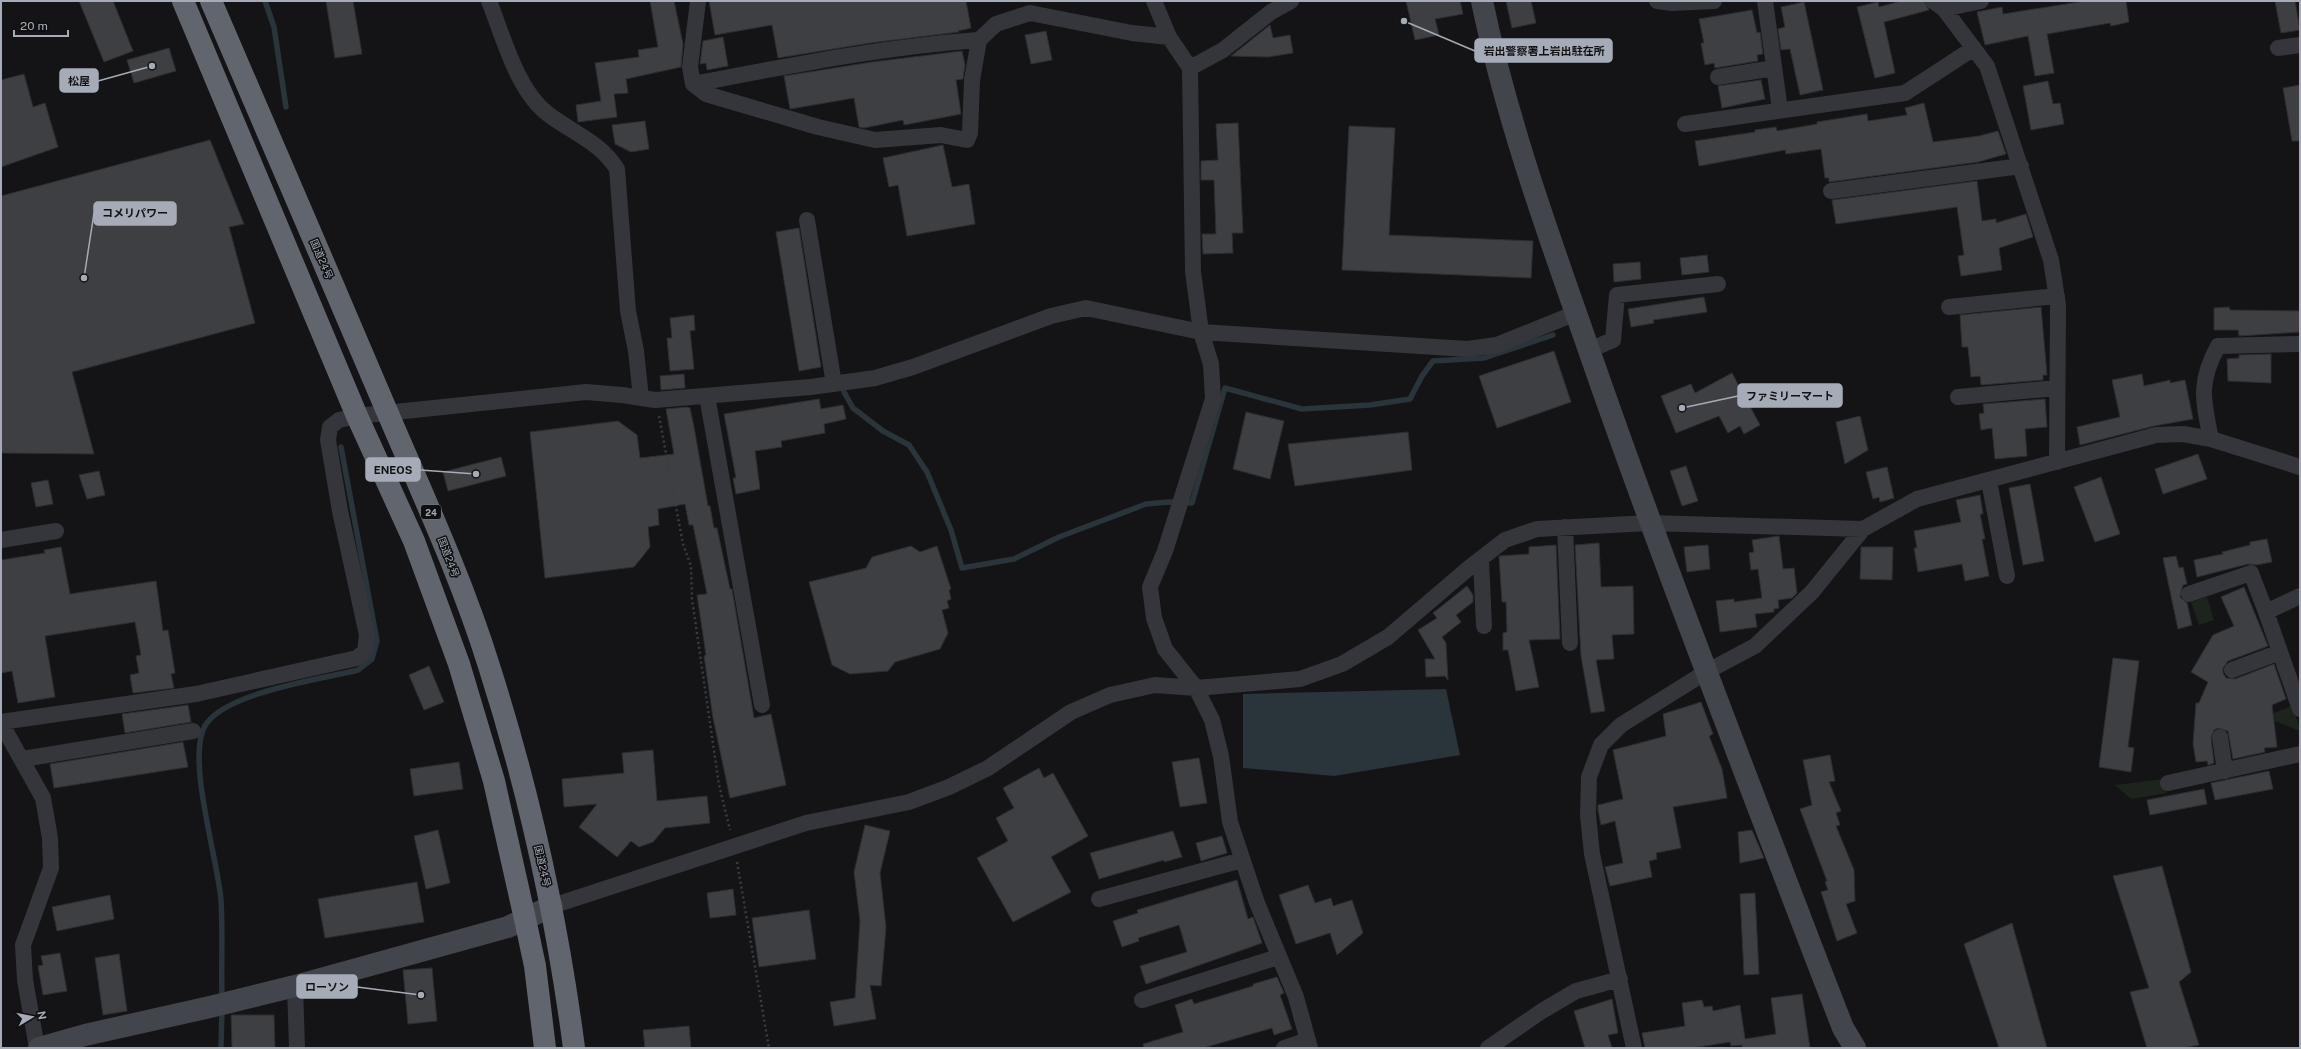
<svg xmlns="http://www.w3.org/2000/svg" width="2301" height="1049" viewBox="0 0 2301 1049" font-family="'Public Sans','Noto Sans JP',sans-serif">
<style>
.green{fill:#1c241d}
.water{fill:#29343b}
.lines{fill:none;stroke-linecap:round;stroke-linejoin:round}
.stream{stroke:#29343b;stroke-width:5.5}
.building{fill:#3e3f43;stroke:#2e2e32}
.path{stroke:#3b3d42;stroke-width:2.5;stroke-dasharray:2 3;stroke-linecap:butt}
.street{stroke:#35363b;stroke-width:16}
.secondary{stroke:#43454c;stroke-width:22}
.highway{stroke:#61656d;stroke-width:22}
.labels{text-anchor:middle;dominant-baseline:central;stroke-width:3;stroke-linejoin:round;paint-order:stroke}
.shield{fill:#0f0f11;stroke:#787d85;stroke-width:1}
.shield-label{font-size:9px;font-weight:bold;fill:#a5acb7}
.street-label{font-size:10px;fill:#a5acb7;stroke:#0f0f11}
.leader{fill:none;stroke:#a5acb7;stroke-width:1.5}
.callout-dot{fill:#a5acb7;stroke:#0f0f11;stroke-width:1.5}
.callout{fill:#a5acb7;stroke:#a5acb7;stroke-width:1.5}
.callout-label{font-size:11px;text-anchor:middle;font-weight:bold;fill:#111}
</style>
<rect width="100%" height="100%" fill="#141416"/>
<path class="green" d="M2207 597 2214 620 2199 625 2191 602Z
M2293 705 2300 731 2265 717Z
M2164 779 2167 793 2131 799 2115 785Z"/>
<path class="water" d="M1446 689 1460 755 1334 776 1243 768V694Z"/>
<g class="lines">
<path class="stream" d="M265 1 274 27 286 107
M844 392 853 408 883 431 909 445 927 472 951 530 962 568 1014 559 1059 537 1146 504 1168 502 1192 503 1225 388 1302 409 1370 405 1410 399 1422 376 1433 361 1484 358 1553 335
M222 1000C221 967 223 933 221 900 218 859 185 756 206 724 228 692 321 679 358 670L372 659 377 641 341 447
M221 1048 222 1008"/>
</g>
<path class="building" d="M79 1H113L133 51 104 62Z
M326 1H353L362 54 335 58Z
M650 1H674L683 44 681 67 626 79 628 93 614 94 617 117 578 122 576 105 601 101 595 63 639 57 638 50 658 47Z
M709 1H966L971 28 958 31 959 32 870 43 778 58 772 25 715 35Z
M1406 1H1460L1463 14 1435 19 1439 35 1415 40Z
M1506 1H1531L1536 23 1512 28Z
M1901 1H1924L1929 10 1884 22 1895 73 1875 78 1857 7 1878 2 1879 7Z
M2085 1H2126L2129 22 2111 26 2110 23 2047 34 2054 73 2035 76 2028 36 1985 45 1977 12 2002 7 2003 14Z
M2275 1H2295L2300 30 2281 33Z
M1804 2 1823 90 1800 95 1790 49 1781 50 1778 29 1785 27 1781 7Z
M1752 10 1757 33 1760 32 1763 54 1757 55 1758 61 1715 68 1714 63 1705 65 1701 43H1704L1699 19Z
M1270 25 1273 38 1290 35 1293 53 1268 57 1231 56Z
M1046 31 1052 60 1031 64 1025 35Z
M723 37 728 66 707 70 706 63 700 64 703 41Z
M169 48 176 71 134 83 127 60Z
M962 51 965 65 963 79 956 80 961 114 904 125 903 120 864 128 859 127 854 98 790 109 784 76 872 62Z
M24 74 33 107 45 103 58 147 1 167V80Z
M1761 80 1765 99 1722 108 1718 86Z
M2048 81 2053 104 2060 103 2064 124 2031 130 2023 86Z
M2300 85V141H2292L2283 88Z
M1924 103 1933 142 1979 136 1998 131 2006 154 1978 162 1829 182V178H1825L1821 149 1786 154 1785 150 1699 166 1695 141 1755 132V130L1776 127 1777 131 1817 124V122L1867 114 1868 121 1907 115 1905 108Z
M645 121 649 149 631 152 615 144 612 125Z
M1238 123 1243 233H1232L1233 253 1203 254 1202 234H1216L1214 180H1201V161L1218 160 1216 124Z
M1349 126 1395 128 1389 235 1533 241 1531 278 1342 270Z
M210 140 244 224 229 227 255 323 72 372 94 454 1 453V196Z
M943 145 952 187 969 184 975 224 907 236 898 185 889 187 883 158Z
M1977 181 1982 221 1996 219V223L2026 214 2033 237 1999 248 2002 270 1961 276 1958 256 1964 255 1957 207 1836 224 1832 200Z
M799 228 821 367 799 371 776 232Z
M1707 255 1709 272 1682 275 1680 258Z
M1640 262 1641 279 1614 282 1613 264Z
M1704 297 1707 312 1653 320 1654 323 1631 327 1628 309Z
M2041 307 2047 375H2043V380L1981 385 1980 376 1971 377 1968 347H1962L1960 315Z
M2229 307 2230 310 2300 311V332L2239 336 2238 330H2214V308Z
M694 315 695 330 690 331 694 369 670 371 667 338H672L670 318Z
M1554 351 1571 402 1497 428 1479 376Z
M2271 354V383L2228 381 2227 359 2239 358V355Z
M1732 373 1760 425 1744 434 1740 426 1728 433 1719 416 1676 433 1661 396 1691 384 1695 393Z
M684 374 685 388 661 390 660 376Z
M2142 374 2144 386 2170 380V383L2185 380 2193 419 2154 426 2080 445 2077 427 2120 417 2112 380Z
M819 399 821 409 843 405 846 419 824 424 825 433 781 441 782 447 755 451 760 489 736 494 733 478H736L724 414Z
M2045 399 2047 427 2025 429 2027 456 1995 459 1992 428 1981 430 1979 414 1984 413 1983 404Z
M687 407 690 408 694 427 708 506H710L714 528H717L730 589H732L754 718 771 714 786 785 730 798 713 718 704 656 706 655 697 595 707 594 693 525H689L685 504 658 509 659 525 648 527 650 547 634 567 545 578 530 432 618 421 637 435 640 458 674 454 666 409Z
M1246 412 1284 421 1270 479 1233 469Z
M1860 416 1868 450 1845 464 1836 422Z
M1408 432 1412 470 1295 486 1288 444Z
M2198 454 2207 479 2163 494 2155 469Z
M501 457 506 476 448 491 443 472Z
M1686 466 1698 501 1682 506 1670 471Z
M1887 467 1894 498 1880 502 1879 497 1873 499 1866 472Z
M99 471 105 495 87 499 79 475Z
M2101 477 2120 534 2095 542 2074 487Z
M48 480 53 504 36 507 31 483Z
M2030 484 2044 561 2023 565 2009 488Z
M1980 495 1983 514H1980L1985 539H1982L1989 576 1965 581 1962 564 1918 572 1914 548H1917L1914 531 1961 522 1956 500Z
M1779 536 1783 569 1794 568 1797 593 1792 598 1778 600 1779 608 1774 609V612L1755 614 1757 627 1720 632 1716 601 1734 599V602L1762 598 1758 569 1751 570 1749 553 1754 552 1752 540Z
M2267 539 2272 562 2256 565 2248 564 2197 577 2194 560 2223 554 2222 552 2250 545V542Z
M1599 543 1601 587 1633 586 1634 634 1612 635 1614 659 1596 660 1605 711 1591 713 1581 656 1575 545Z
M1556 545 1560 639 1529 640 1539 687 1516 691 1508 650H1503V633L1507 632 1506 602H1502L1499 556 1529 554V547Z
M1708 545 1710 569 1687 572 1684 547Z
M911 546 920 552 937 546 951 589 949 590 951 599 947 601 949 608 942 610 948 633 940 649 895 662 888 671 850 674 832 665 809 582 866 568 872 557Z
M61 547 70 594 156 581 163 631 168 630 175 673 171 674 174 688 133 693 130 675 139 673 136 656 141 655 135 622 45 636 55 697 18 703 12 671 1 673V560L45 553 44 550Z
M1861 547H1893L1892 580 1860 579Z
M2176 556 2179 568 2183 567 2187 584 2183 585 2180 597 2187 603 2192 625 2178 629 2163 558Z
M1467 586 1473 595V602L1456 615 1461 622 1442 637 1446 643 1448 680 1445 676 1426 677 1425 659H1435L1418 630 1437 618 1433 613Z
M2244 587 2268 646 2228 661 2223 668V673L2226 678 2235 679 2274 664 2286 699 2272 705 2277 747 2264 748 2265 752 2233 759 2228 731 2218 728 2214 730 2211 738 2214 763 2208 765 2207 761 2196 762 2193 744 2196 703H2199L2208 682 2191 672 2213 635 2234 626 2221 597Z
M2113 658 2139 661 2128 747 2134 748 2131 772 2099 767Z
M429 666 444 702 424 710 409 675Z
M1701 702 1713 734 1709 736 1722 769 1727 798 1673 807 1681 848 1656 853 1657 859 1649 861 1652 877 1610 886 1605 867 1623 863 1615 821 1601 825 1598 810V805L1623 799 1613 750 1666 736 1663 714Z
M188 705 191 722 125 733 122 714Z
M183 742 188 767 54 788 50 764Z
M653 750 657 801 707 796 710 823 665 828 653 842 639 847 631 841 617 857 579 827 597 804 564 807 562 779 624 773 622 753Z
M1830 755 1835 781 1829 782 1841 811 1836 813 1840 825 1836 826 1854 870 1855 901 1846 904 1857 933 1837 941 1821 892 1828 890 1825 882 1827 881 1800 809 1812 805 1803 760Z
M1199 758 1207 803 1180 807 1172 762Z
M459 762 463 789 414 796 410 769Z
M1039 768 1044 778 1053 773 1088 836 1051 857 1071 892 1013 922 977 858 1008 841 996 818 1014 808 1003 788Z
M2269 771 2273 789 2215 800 2211 783Z
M2204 789 2207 804 2150 815 2147 800Z
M865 825 890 831 880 873 886 927 881 986 870 985 876 1019 834 1026 830 1002 855 998 860 921 854 872Z
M438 830 450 883 426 889 414 836Z
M1752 830 1764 858 1740 863 1738 832Z
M1173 831 1182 857 1164 862V860L1099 879 1090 853Z
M1222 836 1227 853 1201 861 1196 843Z
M2162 866 2191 972 2179 982 2199 1045 2182 1048H2147L2130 992 2149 988 2113 876Z
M1237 880 1248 919 1253 917 1262 943 1146 984 1140 966 1187 952 1179 925 1138 938 1139 941 1122 947 1113 921 1138 913 1137 910Z
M417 882 424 922 325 938 318 899Z
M1308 885 1315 903 1331 898 1333 906 1352 900 1363 933 1337 955 1330 933 1296 944 1279 895Z
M733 889 736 915 710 918 707 893Z
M1755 893 1759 974 1744 975 1740 894Z
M110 895 114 919 57 931 52 907Z
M809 910 816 959 759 967 752 918Z
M2012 923 2047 1048H1999L1964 944Z
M60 953 67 991 43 995 38 966 43 965 41 956Z
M119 954 127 1011 103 1015 95 958Z
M432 968 437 1021 408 1024 403 970Z
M1277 977 1284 993 1280 995 1292 1029 1274 1035 1272 1028 1203 1048H1144L1143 1044 1183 1032 1175 1005 1192 999 1194 1004 1253 986V984Z
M1802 994 1810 1048H1742V1045L1731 1046 1730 1042 1692 1048H1645L1642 1033 1685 1026 1682 1003 1702 1000 1704 1007 1712 1006 1713 1011 1740 1005 1745 1039 1776 1034 1771 998Z
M1612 999 1618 1033 1608 1035 1612 1048H1585L1574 1011Z
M231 1015H274L275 1048H232Z
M689 1026 691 1048H645L643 1030Z"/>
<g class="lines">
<path class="path" d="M659 416 683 544 691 566 692 599 719 785 730 830
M737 862 769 1048"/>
<path class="street" d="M489 1C503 36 517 91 548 114 573 133 600 142 617 169L628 311 636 351 641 398
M698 1 690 67 693 84 706 94 818 127 875 140 941 135 967 140 970 133 972 80 979 40 996 24 1030 13 1132 33 1169 37
M1154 1 1169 37 1190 68 1193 271 1201 332 1211 364 1213 399 1165 551 1150 587 1154 618 1165 649 1196 688 1212 720 1221 756 1230 822 1257 903 1296 997 1310 1048
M1657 1 1672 3 1714 1
M1765 1 1780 110
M1933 1 1944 9 1987 66 2051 260 2058 305 2057 462
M1944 9 1981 1
M2278 48 2300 45
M1190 68 1223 50 1271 12 1291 1
M1718 77 1774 68
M693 84C788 66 882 47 979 40
M1685 124 1905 93 1974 48
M1831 191 2021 166
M807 220 834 384
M1949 307 2057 296
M1589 350 1613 340 1617 295 1718 284
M707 396 762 705
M1958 397 2057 388
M2211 439C2203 400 2198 383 2218 346L2300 344
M1989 481 2007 576
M1565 527 1570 643
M1 540 56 531
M1481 560 1484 626
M2189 594 2251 573 2266 612
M2300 596 2266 612 2300 709
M2232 670 2280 652
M1 722 196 694 357 658 365 651 367 635 340 511 328 440 330 427 339 420 357 416 586 392 622 395 655 400 811 387 875 378 913 367 1051 316 1086 308 1201 332 1467 349 1497 345 1576 313
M1 723 43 798 50 838 51 868 23 945 25 980 37 1048
M2220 737 2225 771
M23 759 193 731
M2168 783 2300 754
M1099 899 1242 860
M552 906 806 823 909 802 949 787 988 768 1071 712 1110 695 1155 685 1196 688 1300 679 1342 664 1388 637 1470 567 1505 540 1537 529 1649 523 1863 529
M295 986 297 1048
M1142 1000 1278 957
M1284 1048 1308 1040
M1488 1048 1542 1011 1576 991 1620 979
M1634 1048 1592 854 1588 815 1589 777 1601 745 1621 725 1706 672 1755 646 1812 592 1863 529 1917 499 2156 435 2183 434 2211 439 2300 467"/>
<path class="secondary" d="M1482 1C1507 122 1550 239 1591 356 1661 557 1739 757 1815 956L1843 1028 1855 1048
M39 1048 85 1035 210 1007 295 986 508 927 552 906"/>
<path class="highway" d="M183 1 357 416 414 541 459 664 494 781 525 919 535 966 545 1048
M211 1C269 135 326 268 383 402 420 489 461 576 489 666 529 791 557 918 574 1048"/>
</g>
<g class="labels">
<rect class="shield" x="421" y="505" width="20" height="14" rx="3"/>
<g class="shield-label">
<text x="431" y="512">24</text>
</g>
<g class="street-label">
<text transform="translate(322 259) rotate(67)">国道24号</text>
<text transform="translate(449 557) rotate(69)">国道24号</text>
<text transform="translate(543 866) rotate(77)">国道24号</text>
</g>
</g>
<path class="leader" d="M1404 21L1475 51M152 66L98 81M84 278L94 213M1682 408L1738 396M476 474L420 470M421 995L357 987"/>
<g class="callout-dot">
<circle cx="1404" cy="21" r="4"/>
<circle cx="152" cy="66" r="4"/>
<circle cx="84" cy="278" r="4"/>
<circle cx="1682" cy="408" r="4"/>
<circle cx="476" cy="474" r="4"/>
<circle cx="421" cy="995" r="4"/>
</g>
<g class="callout">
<rect x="1475" y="39" width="137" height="23" rx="4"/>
<rect x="60" y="69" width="38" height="23" rx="4"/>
<rect x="94" y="202" width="82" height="23" rx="4"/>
<rect x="1738" y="384" width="104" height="23" rx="4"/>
<rect x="366" y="458" width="54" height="23" rx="4"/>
<rect x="297" y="975" width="60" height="23" rx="4"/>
</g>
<g class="callout-label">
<text x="1544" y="55">岩出警察署上岩出駐在所</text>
<text x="79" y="85">松屋</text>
<text x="135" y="217">コメリパワー</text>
<text x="1790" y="400">ファミリーマート</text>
<text x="393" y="474">ENEOS</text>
<text x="327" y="991">ローソン</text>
</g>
<rect width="2301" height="1049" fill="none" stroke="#a5acb7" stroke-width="4"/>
<g transform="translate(32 1017) rotate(80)" stroke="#0f0f11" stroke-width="3" paint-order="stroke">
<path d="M0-3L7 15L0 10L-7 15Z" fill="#a5acb7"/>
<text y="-6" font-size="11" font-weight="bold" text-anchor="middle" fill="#a5acb7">N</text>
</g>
<path d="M14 30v6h54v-6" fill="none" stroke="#a5acb7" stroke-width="2"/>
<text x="20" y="30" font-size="12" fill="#a5acb7" stroke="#0f0f11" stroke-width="3" paint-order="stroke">20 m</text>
</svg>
